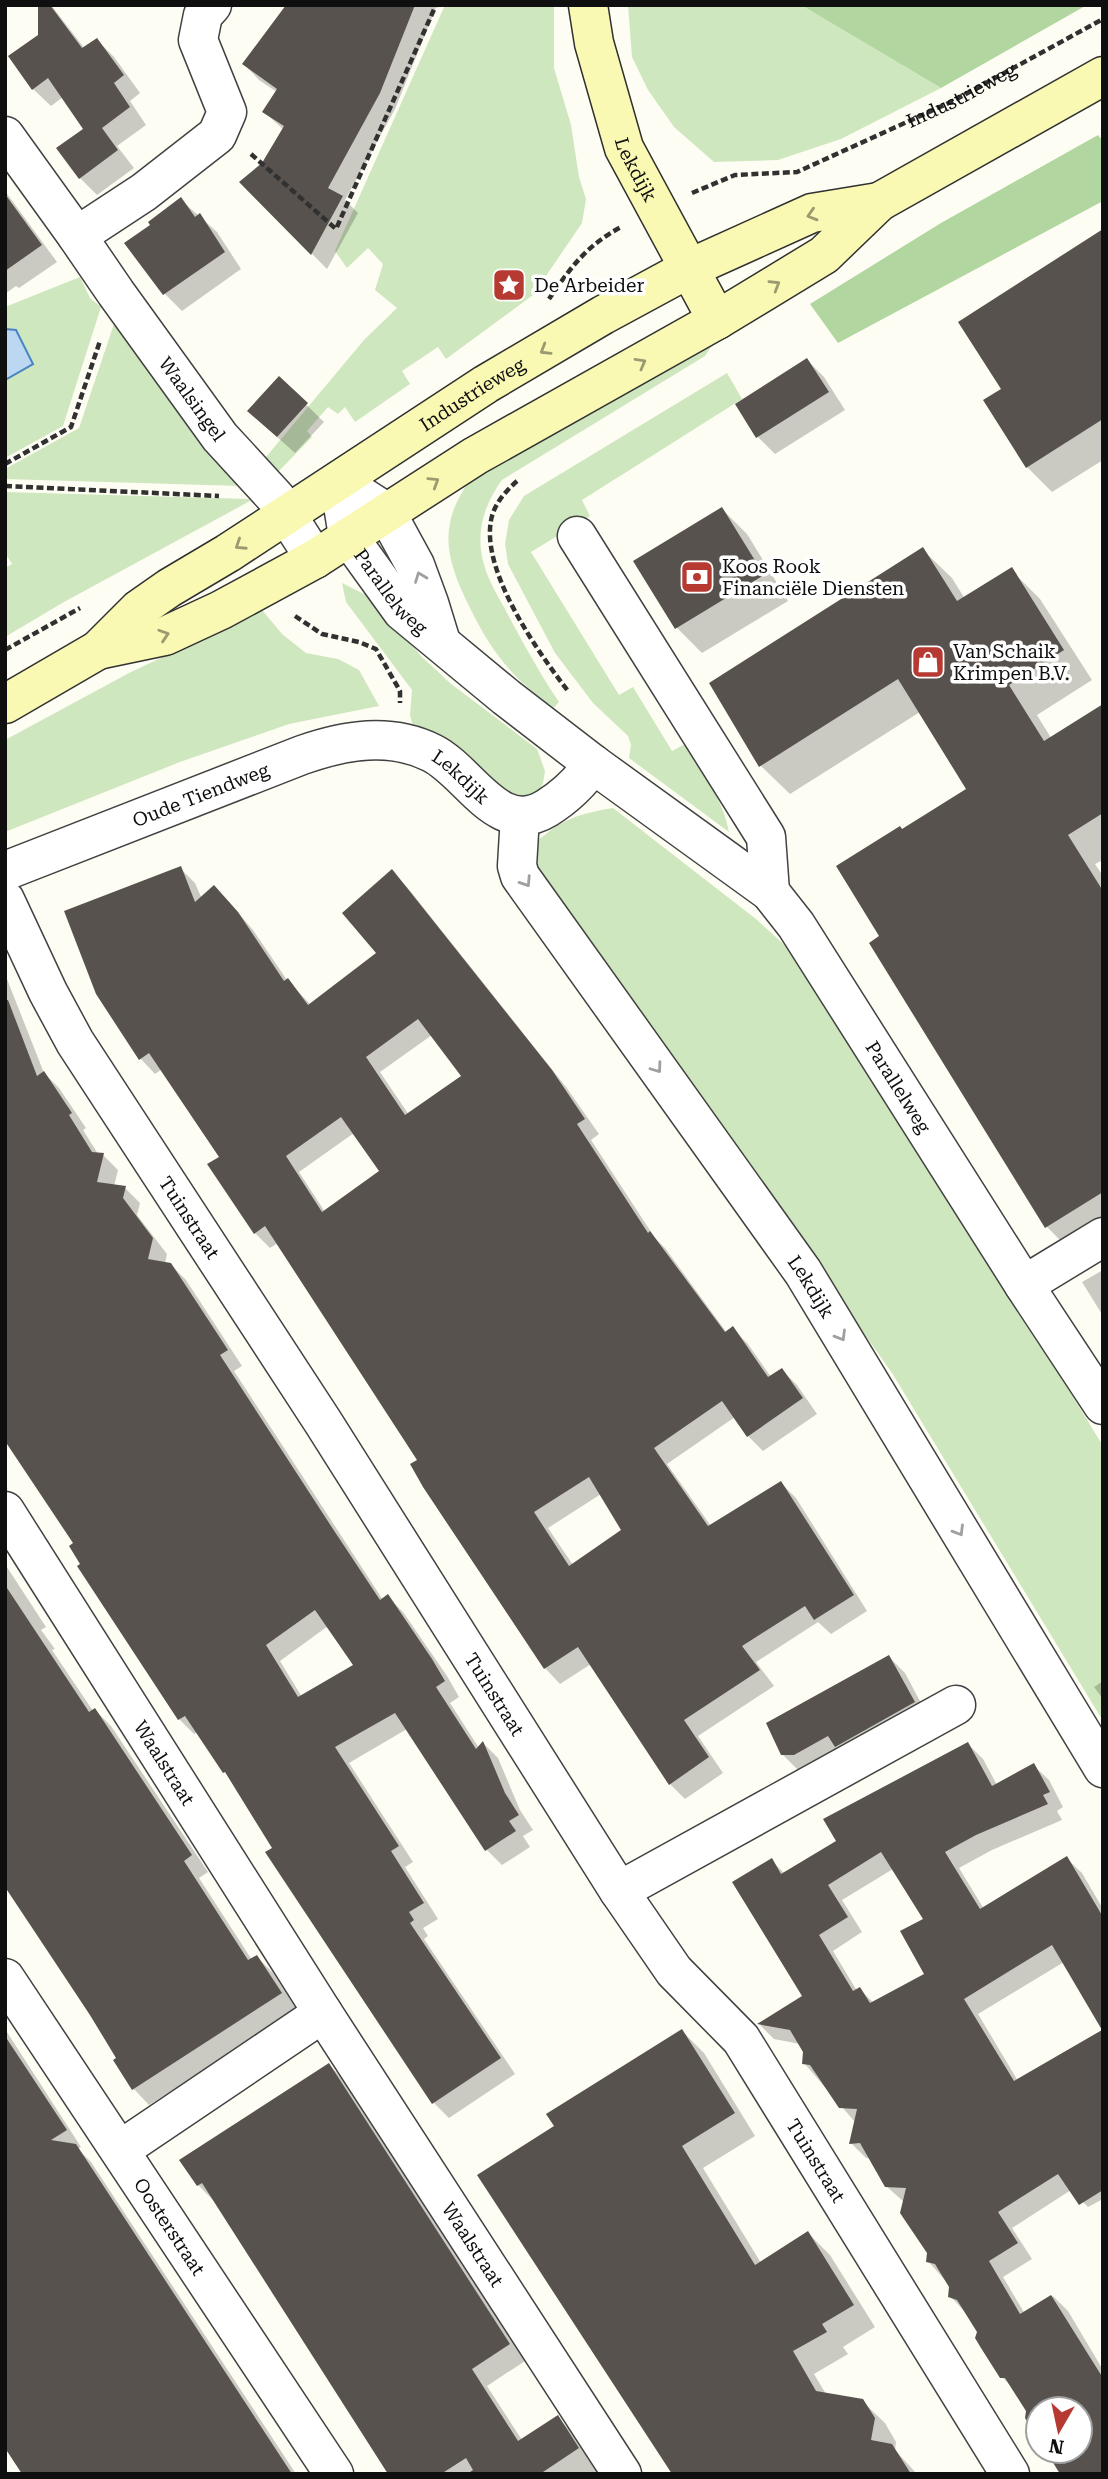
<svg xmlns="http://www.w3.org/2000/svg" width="1108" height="2479" viewBox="0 0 1108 2479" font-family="'Roboto Serif',serif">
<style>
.green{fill:#cfe7be}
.forest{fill:#b1d69f}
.water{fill:#bbd7f2;stroke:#4884c3;stroke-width:2}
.shadow{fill:#0003;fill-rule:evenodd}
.building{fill:#57524d;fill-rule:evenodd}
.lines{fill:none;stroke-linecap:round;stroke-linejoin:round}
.street-casing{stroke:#424242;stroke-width:41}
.secondary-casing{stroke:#313131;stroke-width:41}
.path{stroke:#313131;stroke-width:4.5;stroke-dasharray:7 3.5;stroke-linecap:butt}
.street{stroke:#fff;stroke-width:38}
.secondary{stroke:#f9f9b3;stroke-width:38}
.oneway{stroke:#9b9b71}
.oneway2{stroke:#9f9f9f}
.labels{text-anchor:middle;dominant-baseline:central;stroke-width:7;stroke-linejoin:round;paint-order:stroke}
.street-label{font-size:19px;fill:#0f0f0f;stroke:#fff}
.poi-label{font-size:19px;fill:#0f0f0f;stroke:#fff;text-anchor:start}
</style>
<rect width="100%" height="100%" fill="#fefdf3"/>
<path class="green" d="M445 5H554V68L571 125 579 177 586 199 582 223 533 295 446 359 438 347 402 371 410 384 355 422 345 407 338 414 328 407 307 431 312 437 275 475 261 463 364 340 397 308 375 290 383 264 368 248 347 268 335 251Z
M628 5H801L941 88 841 139 778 160 714 162 674 127 648 90 632 57Z
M80 277 90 298 101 307 63 426 5 458V380L33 364 16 330 5 329V307Z
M116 318 240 486 5 479V469L79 428Z
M712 340 711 347 705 356 502 480C487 501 478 523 481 550 483 571 495 591 505 609 522 641 539 672 559 702L554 708C511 677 492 653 469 606 446 559 437 526 470 480Z
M727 373 742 399 582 500 590 516 531 552 619 695 633 687 672 751 685 744C702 772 723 799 729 832L629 758 631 745 628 736 593 703 555 653 508 564 505 544 509 520 524 496Z
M5 492 249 499 250 501 64 602 5 637V568L12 564 5 553Z
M342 583 372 598 421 656 450 683 537 749 545 771 543 783 538 794 528 798 512 797 415 734 410 715 412 690 346 602Z
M262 610 282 634 306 653 338 659 359 670 379 706 289 724 180 762 5 832V740L129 673Z
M613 808 756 919 801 960 885 1089 1103 1446V1721L892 1373 534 868 531 846C562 820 572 815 613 808Z"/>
<path class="forest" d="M801 5H1087L941 88Z
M1098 135 1103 141V201L838 343 810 304 941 223Z"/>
<path class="water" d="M5 329 16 330 33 364 5 380Z"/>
<path class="shadow" d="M40 5H51L85 49 97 40 114 57 140 93 130 101 146 125 117 146 134 168 97 195 80 178 86 129 63 97 51 106 33 89 10 57 39 36Z
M294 5H437L395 109 345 200 358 213 327 269 241 182 263 164 284 130 264 112 277 92 259 80 244 64Z
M5 191 57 262 19 288 16 286 5 294Z
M181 200 217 232 241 269 182 311 165 294 153 225Z
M1103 231V460L1052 492 1027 467 1003 389Z
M807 360 824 377 845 410 775 454 758 437Z
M279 378 324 422 295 453 267 428Z
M722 509 747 534 788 601 702 653 677 628 636 562Z
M923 550 952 578 965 599 1011 570 1040 599 1092 680 1037 715 1051 738 1103 707V860L1095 864 1103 876V1239L1076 1256 1047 1227 882 937 903 831 969 790 920 712 790 794 761 766Z
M180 868 195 883 202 899 229 902 253 930 287 980 311 1005 378 953 392 872 407 887 566 1087 599 1134 591 1140 655 1238 665 1248 727 1333 733 1329 748 1344 771 1377 782 1370 797 1385 817 1414 763 1451 748 1436 735 1417 667 1464 711 1526 781 1483 796 1498 867 1611 831 1634 818 1622 756 1662 774 1686 698 1736 723 1773 685 1799 670 1784 591 1664 560 1684 545 1668 424 1486 420 1460 278 1243 270 1248 255 1233 221 1157 162 1069 155 1074 140 1058ZM432 1035 463 1077 409 1115 380 1072ZM354 1133 381 1171 325 1212 299 1172ZM601 1494 623 1531 573 1565 548 1528Z
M5 974 44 1073 59 1088 86 1128 83 1130 98 1154 103 1155 118 1170 114 1186 125 1188 140 1203 137 1215 167 1254 165 1263 170 1264 186 1280 242 1366 234 1371 383 1600 388 1597 403 1612 447 1676 459 1697 450 1703 479 1748 483 1743 498 1758 520 1810 533 1830 523 1836 530 1847 502 1865 487 1850 407 1729 349 1763 413 1862 405 1867 438 1919 423 1928 428 1936 424 1939 515 2074 449 2118 434 2103 231 1779 198 1732 194 1734 179 1719 82 1565 75 1544 5 1129ZM328 1626 356 1666 302 1697 280 1661Z
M1103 1270V1316L1082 1282Z
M5 1564 46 1627 41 1630 55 1649 52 1650 93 1711 95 1710 111 1726 208 1872 199 1878 252 1960 257 1957 273 1973 297 2010 149 2105 133 2088 118 2059 5 1883Z
M889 1657 905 1673 929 1718 798 1770 782 1754Z
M1103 1681V1699L1094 1687Z
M968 1744 983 1759 997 1785 1033 1765 1049 1780 1063 1807 1057 1811 1062 1820 992 1850 959 1868 984 1909 1066 1858 1082 1873 1103 1909V2028L1064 1962 978 2014 1018 2081 1103 2032V2199L1088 2207 1071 2190 1012 2228 1032 2259 1003 2277 1025 2314 1053 2296 1068 2311 1103 2370V2474L1053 2451H1080V2409H1038V2425L1014 2389 1002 2377 979 2332 965 2312 950 2296 951 2287 928 2261 929 2253 904 2202 886 2186 870 2158H866L851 2143 855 2122 804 2063 805 2052 800 2044 774 2039 760 2025 805 1997 771 1860 785 1874 838 1841ZM893 1869 925 1919 927 1975 874 2003 859 1989 857 1991 833 1951 862 1932 842 1900Z
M5 2029 81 2147 78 2149 91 2162 296 2474H25L5 2444Z
M682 2031 704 2053 755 2136 703 2168 761 2263 808 2233 830 2255 875 2327 843 2347 848 2354 814 2374 826 2394 862 2401 885 2423 896 2442 895 2450 917 2474H674L556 2126Z
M329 2065 345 2081 525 2361 487 2386 522 2440 557 2417 573 2433 600 2474H391L214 2201 198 2185Z"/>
<path class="building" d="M38 5H50L82 48 97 38 124 75 114 83 130 107 102 128 118 150 79 179 56 148 83 129 48 78 32 90 8 56 38 35Z
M286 5H415L380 93 328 188 343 196 311 255 239 182 262 163 284 126 262 112 277 89 242 64Z
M5 194 42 245 5 271Z
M181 197 195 217 200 213 225 252 163 295 124 243 150 225 148 222Z
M1103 229V419L1026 468 983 400 1001 389 958 322Z
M807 358 829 392 756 438 735 404Z
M279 376 308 403 277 437 247 411Z
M722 507 764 575 675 629 633 561Z
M923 547 957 601 1012 567 1064 650 1009 685 1044 741 1103 704V813L1068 835 1103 891V1192L1045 1228 869 943 879 936 836 866 900 826 902 829 966 789 898 679 759 767 709 683Z
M181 866 195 902 214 885 238 912 284 981 288 978 308 1005 376 953 342 913 392 869 552 1070 585 1119 577 1124 648 1233 650 1231 725 1332 733 1326 768 1377 782 1368 803 1398 747 1437 722 1401 654 1448 708 1526 781 1481 854 1595 814 1620 805 1606 742 1646 760 1670 684 1720 709 1757 669 1785 578 1647 544 1669 423 1487 410 1464 417 1460 265 1226 254 1234 207 1164 219 1157 149 1053 139 1060 96 994 64 911ZM418 1019 461 1076 405 1115 366 1057ZM341 1117 379 1171 322 1212 286 1156ZM589 1477 621 1530 569 1566 534 1512Z
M5 1000H8L37 1076 44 1071 72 1113 69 1115 92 1152 104 1153 97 1182 126 1186 123 1198 153 1238 148 1259 171 1263 228 1350 220 1355 331 1526 380 1600 388 1594 432 1659 445 1681 436 1687 476 1749 483 1741 505 1793 519 1815 509 1821 516 1831 485 1851 395 1713 335 1747 399 1846 391 1851 424 1903 409 1912 414 1920 410 1923 501 2058 432 2104 265 1852 272 1848 225 1772 223 1773 185 1716 178 1720 77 1566 80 1564 69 1546 73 1543 5 1441ZM315 1610 353 1665 298 1697 266 1645Z
M5 1585 89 1712 95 1708 192 1855 184 1861 248 1960 257 1955 282 1993 132 2090 113 2060 116 2058 90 2015 5 1887Z
M889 1655 915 1702 835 1747 828 1736 794 1755H781L766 1723Z
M968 1742 992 1786 1034 1763 1050 1792 1043 1795 1048 1804 976 1835 945 1852 980 1909 1067 1856 1103 1917V2190L1079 2205 1058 2174 998 2212 1018 2243 989 2261 1020 2314 1051 2295 1103 2378V2474H1060L1046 2451H1080V2409H1038V2438L1025 2418 1026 2411 1005 2378H1000L981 2348 975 2338 977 2332 957 2300 948 2297 949 2287 935 2264 926 2262 927 2253 900 2213 906 2188 885 2187 860 2143 849 2144 857 2109 839 2108 810 2065 802 2064 803 2052 790 2030 757 2024 802 1996 732 1882 772 1858 781 1874 836 1841 823 1819ZM881 1852 923 1919 900 1931 924 1974 870 2003 860 1987 853 1991 819 1935 848 1917 828 1885ZM1052 1945 1102 2030 1014 2081 964 1999Z
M682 2029 735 2113 682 2146 755 2265 808 2231 854 2305 822 2324 827 2332 793 2351 816 2391 863 2399 875 2418 871 2440 892 2444 911 2474H672L477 2175 554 2126 546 2114Z
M5 2036 67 2130 51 2140 76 2144 292 2474H22L5 2448Z
M329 2063 510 2344 472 2369 518 2441 558 2415 579 2448 540 2474H467L473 2470 466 2458 441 2474H388L202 2183 197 2186 179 2160Z"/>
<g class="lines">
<defs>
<g id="street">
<path id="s2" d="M212 5 203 15 198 40 227 112 217 135 144 192 77 236 116 293 220 437 276 498 315 559"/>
<path d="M5 136 77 236"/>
<path id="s3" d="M339 481 348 536 402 611 506 697 593 764 770 892 796 925 1024 1285 1103 1405"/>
<path d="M358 494 386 512 415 565 429 603 441 642"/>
<path d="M577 536 766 837 770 892"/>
<path id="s4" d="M520 816 517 866 520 876 803 1272 1103 1768"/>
<path id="s5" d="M5 871 302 755C345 740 390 732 432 753 470 772 498 838 547 808 566 796 580 783 593 764"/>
<path id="s6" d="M5 900 48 992 75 1042 323 1422 619 1891 674 1971 741 2039 1010 2474"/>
<path d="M1024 1285 1103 1237"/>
<path id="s7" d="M5 1511 323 2013 622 2474"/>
<path d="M619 1891 956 1705"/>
<path id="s8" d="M5 1978 334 2474"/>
<path d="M120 2150 323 2013"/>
</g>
<g id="secondary">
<path id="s9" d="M588 5 594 43 624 148 717 320"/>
<path d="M98 650 165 636 221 610 315 559 475 456 717 320 824 255 879 202 1103 76"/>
<path id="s10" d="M5 704 98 650 139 609 169 588 228 553 486 384 603 315 688 269 812 213 879 202"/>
</g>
</defs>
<use href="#street" class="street-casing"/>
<use href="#secondary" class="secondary-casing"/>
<g class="path">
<path d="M251 154 336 229 436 5"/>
<path id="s1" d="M692 193 735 175 797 172 953 101 1103 19"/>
<path d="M549 299C571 267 586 246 621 227"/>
<path d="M5 464 71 427 100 341"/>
<path d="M517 481C506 491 496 502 492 516 478 568 538 652 568 691"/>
<path d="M5 486 219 496"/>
<path d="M295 616 322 634 359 642 376 649 400 691V703"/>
<path d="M5 650 80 608"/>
</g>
<use href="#street" class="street"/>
<use href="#secondary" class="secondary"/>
</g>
<defs><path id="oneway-chevron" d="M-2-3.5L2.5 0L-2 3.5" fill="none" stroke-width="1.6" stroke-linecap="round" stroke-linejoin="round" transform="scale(1.75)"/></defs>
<g class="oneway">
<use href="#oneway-chevron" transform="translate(812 215) rotate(163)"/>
<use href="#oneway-chevron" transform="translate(775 285) rotate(-31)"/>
<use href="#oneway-chevron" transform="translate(545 350) rotate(149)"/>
<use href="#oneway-chevron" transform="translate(641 363) rotate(-29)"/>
<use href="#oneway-chevron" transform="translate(434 482) rotate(-32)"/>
<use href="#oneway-chevron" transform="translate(240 545) rotate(147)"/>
<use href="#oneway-chevron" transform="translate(164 635) rotate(-18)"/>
</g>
<g class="oneway2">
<use href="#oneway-chevron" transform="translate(420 577) rotate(-111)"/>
<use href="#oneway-chevron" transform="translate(526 882) rotate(57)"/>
<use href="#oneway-chevron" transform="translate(657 1068) rotate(54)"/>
<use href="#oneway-chevron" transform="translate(841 1336) rotate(59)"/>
<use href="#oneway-chevron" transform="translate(959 1531) rotate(59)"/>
</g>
<defs>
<symbol id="sight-square" viewBox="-11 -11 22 22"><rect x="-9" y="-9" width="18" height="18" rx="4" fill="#b63a31" stroke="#fff"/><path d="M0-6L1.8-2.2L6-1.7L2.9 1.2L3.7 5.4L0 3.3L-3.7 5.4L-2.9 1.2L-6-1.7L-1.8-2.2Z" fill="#fff"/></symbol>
<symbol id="bank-square" viewBox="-11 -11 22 22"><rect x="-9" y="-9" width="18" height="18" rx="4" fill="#b63a31" stroke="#fff"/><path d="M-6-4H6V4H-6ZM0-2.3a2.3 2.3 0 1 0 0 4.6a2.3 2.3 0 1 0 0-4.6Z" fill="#fff"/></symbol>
<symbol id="shop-square" viewBox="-11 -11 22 22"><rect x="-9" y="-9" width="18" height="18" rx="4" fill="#b63a31" stroke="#fff"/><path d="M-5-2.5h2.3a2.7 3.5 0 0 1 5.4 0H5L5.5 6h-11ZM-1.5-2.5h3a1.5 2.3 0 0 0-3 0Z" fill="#fff"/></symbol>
</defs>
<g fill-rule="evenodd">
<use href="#sight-square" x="490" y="266" width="38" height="38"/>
<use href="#bank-square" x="678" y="558" width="38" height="38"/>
<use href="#shop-square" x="909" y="643" width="38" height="38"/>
</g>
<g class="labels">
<g class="street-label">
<text stroke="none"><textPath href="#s1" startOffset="290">Industrieweg</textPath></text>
<text stroke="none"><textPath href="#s9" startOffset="172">Lekdijk</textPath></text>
<text stroke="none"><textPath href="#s10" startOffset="562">Industrieweg</textPath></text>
<text stroke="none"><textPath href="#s2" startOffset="514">Waalsingel</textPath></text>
<text stroke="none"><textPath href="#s3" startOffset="126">Parallelweg</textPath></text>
<text stroke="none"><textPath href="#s5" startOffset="490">Lekdijk</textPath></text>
<text stroke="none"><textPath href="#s5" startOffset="210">Oude Tiendweg</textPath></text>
<text stroke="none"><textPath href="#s3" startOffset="845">Parallelweg</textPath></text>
<text stroke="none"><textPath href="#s6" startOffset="368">Tuinstraat</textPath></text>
<text stroke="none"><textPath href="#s4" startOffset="564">Lekdijk</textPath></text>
<text stroke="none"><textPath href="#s6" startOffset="934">Tuinstraat</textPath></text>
<text stroke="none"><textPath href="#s7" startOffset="298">Waalstraat</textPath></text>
<text stroke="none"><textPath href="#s6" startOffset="1502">Tuinstraat</textPath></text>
<text stroke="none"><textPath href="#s8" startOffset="298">Oosterstraat</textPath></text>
<text stroke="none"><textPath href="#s7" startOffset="870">Waalstraat</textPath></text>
</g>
<g class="poi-label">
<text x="534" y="285">De Arbeider</text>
<text x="722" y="566">Koos Rook<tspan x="722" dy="22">Financiële Diensten</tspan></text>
<text x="953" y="651">Van Schaik<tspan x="953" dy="22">Krimpen B.V.</tspan></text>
</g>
</g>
<rect width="1108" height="2479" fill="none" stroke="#0f0f0f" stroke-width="14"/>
<g transform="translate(1059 2430) rotate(189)"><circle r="33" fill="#ffffff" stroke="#9f9f9f" stroke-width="2"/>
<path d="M0-5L12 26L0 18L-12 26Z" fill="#b63a31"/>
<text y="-10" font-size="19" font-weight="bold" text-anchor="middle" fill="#0f0f0f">N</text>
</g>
</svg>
